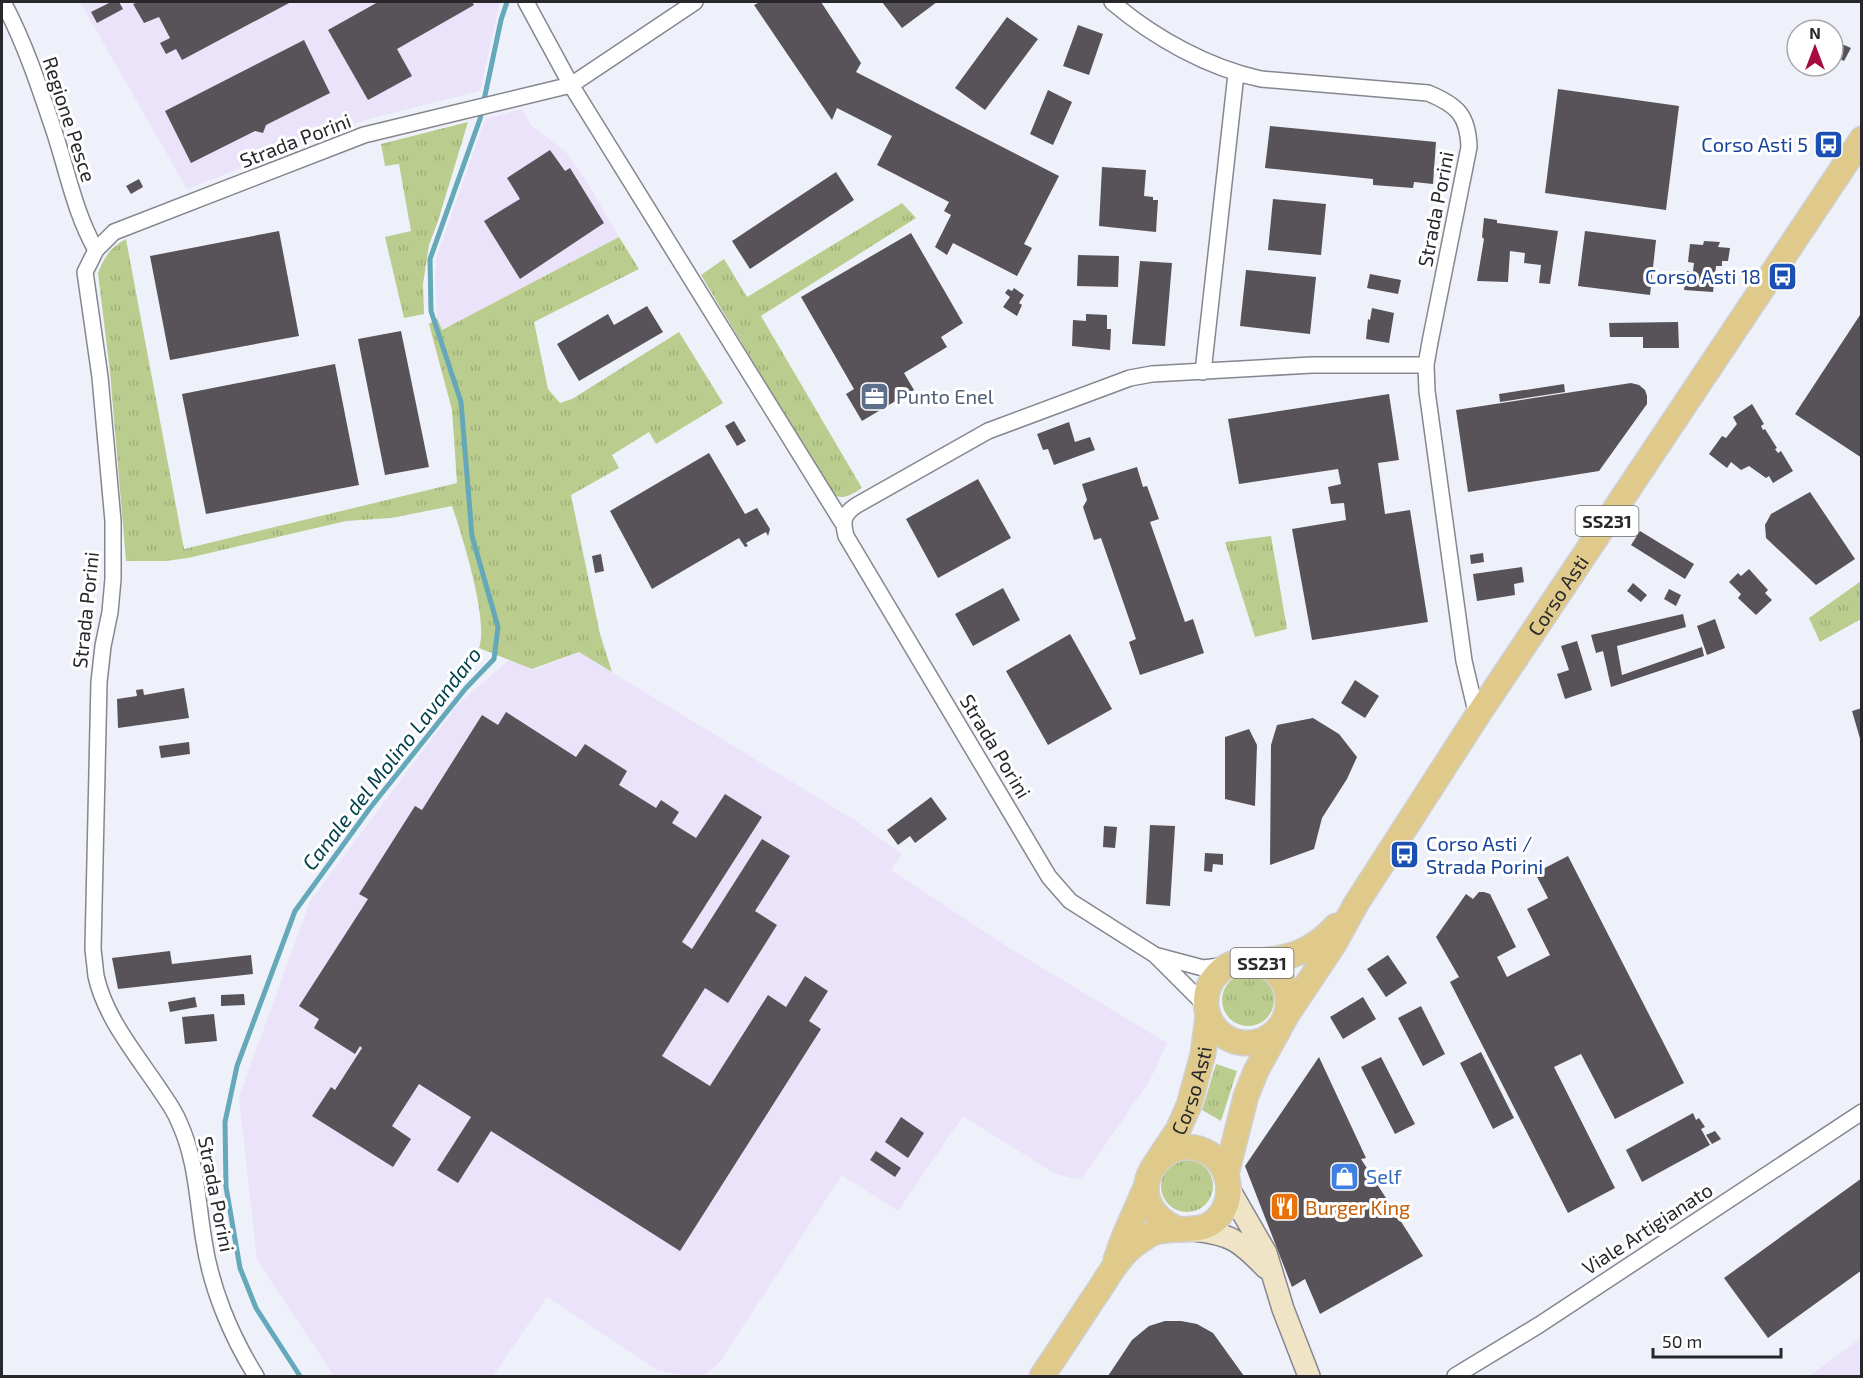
<svg xmlns="http://www.w3.org/2000/svg" width="1863" height="1378" viewBox="0 0 1863 1378" font-family="'Exo 2',sans-serif">
<style>
.industrial{fill:#eae3f9}
.grass{fill:url(#grass-tufts)}
.lines{fill:none;stroke-linecap:round;stroke-linejoin:round}
.stream{stroke:#64a8b9;stroke-width:5}
.building{fill:#585259}
.street-casing{stroke:#85868f;stroke-width:18}
.secondary-casing{stroke:#85868f;stroke-width:24}
.primary-casing{stroke:#d0d0d1;stroke-width:27}
.street{stroke:#fff;stroke-width:15}
.secondary{stroke:#efe4c5;stroke-width:21}
.primary{stroke:#dfc98b;stroke-width:24}
.labels{text-anchor:middle;dominant-baseline:central;stroke-width:6;stroke-linejoin:round;paint-order:stroke}
.shield{fill:#fff;stroke:#68686b;stroke-width:1.5}
.shield-label{font-size:18px;font-weight:bold;fill:#28282c}
.street-label{font-size:20px;fill:#28282c;stroke:#fff}
.transit-label{font-size:20px;fill:#164399;stroke:#fff;text-anchor:end}
.service-label{font-size:20px;fill:#4e5e75;stroke:#fff;text-anchor:start}
.shop-label{font-size:20px;fill:#366cbe;stroke:#fff;text-anchor:start}
.food-label{font-size:20px;fill:#c56008;stroke:#fff;text-anchor:start}
.water-label{font-size:21px;font-style:italic;fill:#01414d;stroke:#fff}
</style>
<defs>
<pattern id="grass-tufts" width="24" height="20" patternUnits="userSpaceOnUse" patternTransform="scale(1.5)"><rect width="24" height="20" fill="#bacd8e"/><path d="M3 7l-1-3M5 7V3M7 7l1-3M15 17l-1-3M17 17v-4M19 17l1-3" fill="none" stroke="#a0b07b"/></pattern>
</defs>
<rect width="100%" height="100%" fill="#eff1fa"/>
<path class="industrial" d="M80 2H500L480 91 365 120 187 189Z
M522 109 531 125 566 152 587 182 619 237 441 330 437 318 435 277 437 256 485 119Z
M579 652 853 819 902 854 891 870 1011 949 1167 1043 1150 1080 1083 1177 1075 1179 1054 1173 963 1116 898 1211 842 1175 719 1363 705 1374 685 1376 657 1370 547 1297 493 1376H334L257 1260 239 1097 310 901 458 704 509 660 535 670Z
M1861 1338V1376H1809Z"/>
<path class="grass" d="M468 122 438 221 429 245 423 284 424 314 404 318 385 237 411 231 399 164 385 166 381 144Z
M902 203 916 218 761 316 862 488C852 494 844 501 832 494L701 275 724 259 747 297Z
M619 237 639 269 534 322 548 389 560 403 572 399 679 332 723 403 656 444 649 432 612 455 619 468 571 495 600 634 612 672 579 652 532 669 479 648C489 621 462 535 452 506L391 518 346 521 188 558 166 561H126L110 372 98 273C104 257 111 247 126 239L184 549 457 483 452 410 429 324 437 318 442 330Z
M1271 536 1287 629 1255 637 1225 542Z
M1861 581V619L1820 642 1809 618Z
M1222 1000a26 26 0 1 1 52 0a26 26 0 1 1-52 0Z
M1216 1064 1237 1071 1221 1121 1202 1110Z
M1161 1186a26 26 0 1 1 52 0a26 26 0 1 1-52 0Z"/>
<g class="lines">
<path class="stream" d="M300 1376 256 1308 240 1268 226 1187 225 1122 237 1066 295 911 370 808 466 688 494 659 498 627 472 536 461 402 431 311 430 259 480 119 501 20 507 2"/>
</g>
<path class="building" d="M111 2H119L123 9 97 23 91 12Z
M139 2H291L182 60 176 49 166 54 160 43 170 38 159 17 144 23 133 4Z
M378 2H472L474 5 397 49 412 76 368 100 328 30Z
M760 2H821L861 63 856 72 1059 176 1024 244 1032 248 1017 276 953 243 947 255 935 247 951 215 944 211 949 202 877 165 892 136 837 108 832 120 754 5Z
M882 2H937L902 28Z
M1007 17 1038 39 985 110 955 88Z
M1078 25 1103 34 1089 75 1063 66Z
M304 40 330 93 266 125 263 133 255 131 191 163 165 111Z
M1835 41 1851 48 1844 61 1833 56Z
M1558 89 1679 106 1666 210 1545 193Z
M1048 90 1072 102 1053 145 1030 134Z
M1270 126 1436 142 1433 184 1414 182 1413 188 1373 185V179L1265 168Z
M550 150 565 171 570 168 604 223 520 279 484 221 520 199 507 178Z
M1102 167 1146 170 1144 196 1153 197V200H1158L1156 232 1099 226Z
M836 172 854 200 750 269 732 241Z
M139 179 143 187 131 194 126 186Z
M1273 199 1326 204 1321 255 1268 250Z
M1484 218 1497 220V223L1558 231 1550 284 1539 283 1541 265 1524 263 1525 253 1510 251 1508 282 1477 281 1484 239 1482 237Z
M279 231 299 336 170 360 150 256Z
M1585 231 1656 240 1650 295 1578 286Z
M911 233 963 323 941 337 947 347 904 373 914 390 862 421 846 394 854 389 801 297Z
M1704 241 1720 242 1718 247 1730 248 1728 261H1722V266H1716L1713 292 1684 290 1687 271H1693L1694 263 1688 262 1690 244 1703 245Z
M1078 255 1119 256 1118 287 1077 286Z
M1140 261 1172 263 1165 346 1132 344Z
M1246 270 1316 277 1310 334 1240 326Z
M1370 274 1401 280 1398 294 1367 288Z
M1014 288 1024 295 1019 303 1022 305 1017 316 1003 307 1010 297 1005 293 1008 289 1012 291Z
M647 306 663 332 579 381 557 344 608 314 614 325Z
M1372 308 1394 313 1389 343 1366 339 1368 319 1370 320Z
M1862 312V458L1795 414Z
M1086 314 1107 315V329H1111L1110 350 1072 346 1073 320 1086 321Z
M1678 322 1679 348H1643V337H1610L1609 323Z
M401 331 429 467 385 475 358 339Z
M335 364 359 485 206 514 182 394Z
M1631 383 1639 385 1645 390 1647 396V404L1599 471 1468 492 1456 410Z
M1564 384 1565 392 1500 402 1499 394Z
M1389 394 1399 460 1378 463 1385 514 1410 510 1428 622 1312 640 1292 529 1346 520 1344 503 1331 504 1328 487 1341 484 1338 469 1239 484 1228 419Z
M1752 404 1764 424 1761 426 1763 430 1765 429 1777 448 1775 449 1778 453 1781 451 1793 471 1773 483 1769 476 1766 478 1749 466 1741 470 1731 462 1727 468 1709 454 1722 436 1726 438 1737 424 1733 417Z
M734 421 746 441 737 446 725 426Z
M1069 422 1075 442 1090 437 1095 450 1054 465 1048 449 1043 450 1037 434Z
M709 453 745 514 757 508 770 529 768 536 766 532 746 543 748 546 745 547 739 538 652 589 610 511Z
M1137 467 1143 487 1147 486 1159 519 1150 522 1185 622 1193 619 1204 653 1140 675 1129 642 1136 639 1101 538 1094 540 1083 507 1087 500 1082 484Z
M978 479 1011 538 938 578 906 519Z
M1810 492 1855 559 1816 585 1766 538 1765 525 1771 514Z
M1640 531 1694 564 1685 579 1631 545Z
M1483 553 1484 562 1471 564 1470 555Z
M601 554 604 571 595 573 592 556Z
M1522 567 1524 582 1514 584 1515 595 1477 601 1473 574Z
M1749 569 1768 590 1765 593 1772 600 1756 615 1738 598 1741 594 1729 582 1738 573 1741 576Z
M1633 583 1647 595 1641 602 1627 591Z
M1003 588 1020 620 973 646 955 614Z
M1669 589 1681 595 1676 606 1664 599Z
M1683 614 1686 627 1617 646 1622 675 1702 647 1704 656 1611 687 1603 651 1596 653 1591 635Z
M1715 619 1725 648 1707 655 1697 626Z
M1070 634 1112 709 1048 745 1006 671Z
M1577 641 1592 690 1565 699 1557 674 1569 670 1561 646Z
M1355 680 1379 696 1365 718 1341 703Z
M184 688 189 718 118 728 117 699 137 696 136 690 143 689 144 695Z
M1862 708V742H1861L1852 711Z
M506 712 576 757 585 744 627 771 619 785 656 808 661 800 679 812 672 823 696 838 725 794 762 817 682 942 692 949 762 839 790 856 755 911 777 925 728 1003 705 988 662 1056 710 1086 768 995 786 1007 805 976 828 991 809 1021 821 1029 680 1251 491 1131 458 1183 437 1170 471 1117 419 1084 392 1126 411 1139 393 1167 312 1116 331 1087 335 1090 362 1048 360 1046 355 1054 314 1028 319 1019 299 1006 368 899 359 894 415 806 422 810 482 715 498 725Z
M1313 718 1339 734 1357 757 1347 779 1322 818 1314 849 1270 865 1271 745 1277 725Z
M1249 729 1257 745 1255 806 1225 799V737Z
M189 742 190 754 161 758 159 746Z
M931 797 947 819 915 843 910 836 898 845 887 830Z
M1150 825 1175 826 1170 906 1146 904Z
M1104 826 1117 827 1115 848 1103 847Z
M1205 853 1223 854V865L1213 864 1212 872 1204 871Z
M1568 856 1684 1083 1615 1119 1581 1054 1554 1067 1615 1188 1568 1213 1450 982 1459 977 1436 937 1466 894 1473 899 1479 892H1484L1490 894 1516 947 1497 957 1507 977 1550 955 1527 909 1548 898 1535 873Z
M170 951 172 964 251 955 253 974 118 989 112 958Z
M1388 955 1407 983 1386 997 1367 969Z
M244 994 245 1005 221 1006V995Z
M195 997 197 1007 170 1012 168 1002Z
M1363 997 1376 1019 1343 1039 1330 1017Z
M1421 1006 1445 1054 1423 1066 1398 1018Z
M214 1014 217 1041 185 1044 182 1017Z
M1481 1052 1514 1118 1493 1129 1460 1063Z
M1319 1057 1366 1158 1361 1159 1423 1256 1320 1314 1305 1279 1292 1287 1245 1166Z
M1381 1057 1415 1124 1395 1134 1361 1067Z
M1693 1113 1696 1120 1699 1118 1705 1127 1701 1129 1710 1145 1642 1182 1626 1150Z
M901 1117 924 1133 908 1158 885 1142Z
M1715 1131 1721 1139 1712 1144 1706 1135Z
M876 1151 901 1168 895 1177 870 1160Z
M1862 1178V1270L1768 1338 1724 1278Z
M1165 1321H1181L1197 1324 1213 1333 1244 1376H1108L1132 1340 1149 1326Z"/>
<g class="lines">
<defs>
<path id="street" d="M3 2C25 43 40 89 55 134 68 174 75 213 96 250
M526 2 571 85 842 522
M1112 2C1153 37 1208 68 1261 79L1428 93C1457 105 1468 115 1469 147L1430 342 1426 365 1427 391 1464 661 1477 716
M1203 372 1236 74
M1158 956 1203 968 1229 965
M1206 1006 1155 955 1070 901 1049 877 846 536C842 521 843 514 857 505L988 431 1130 378 1152 374 1312 365H1426
M256 1376C231 1336 211 1288 204 1241 197 1200 197 1161 179 1122 174 1109 165 1098 158 1087 135 1053 105 1017 96 976 95 967 94 958 93 949L99 682 103 646 110 612 113 579V521L100 377 85 272 96 250 114 232 364 135 571 85 695 2
M1455 1376 1539 1325 1862 1112"/>
<path id="secondary" d="M1229 1189 1266 1253 1283 1309 1309 1376
M1193 1230C1231 1234 1240 1241 1266 1268"/>
<g id="primary">
<circle cx="1247" cy="1002" r="41"/>
<path d="M1257 961C1290 959 1313 951 1336 926"/>
<path id="s1" d="M1286 1016 1334 944 1356 904 1477 716 1862 139"/>
<path id="s2" d="M1158 1160 1178 1130 1189 1105 1203 1054 1208 1015"/>
<path d="M1226 1175 1246 1096 1256 1071 1279 1029"/>
<path d="M1116 1259 1124 1237 1146 1187"/>
<path d="M1042 1376C1060 1350 1077 1323 1095 1296 1107 1279 1119 1255 1137 1243 1142 1240 1148 1235 1153 1233 1178 1224 1206 1239 1223 1211 1234 1191 1228 1166 1210 1154 1164 1125 1112 1199 1177 1229"/>
</g>
</defs>
<use href="#street" class="street-casing"/>
<use href="#secondary" class="secondary-casing"/>
<use href="#primary" class="primary-casing"/>
<use href="#street" class="street"/>
<use href="#secondary" class="secondary"/>
<use href="#primary" class="primary"/>
</g>
<defs>
<symbol id="bus-square" viewBox="-11 -11 22 22"><rect x="-9" y="-9" width="18" height="18" rx="4" fill="#1a4fb4" stroke="#fff"/><path d="M-5-6H5V4H4V6H2V4H-2V6H-4V4H-5ZM-3.5-4V0h7V-4ZM-3.5 1.2v1.5H-2V1.2ZM2 1.2v1.5H3.5V1.2Z" fill="#fff"/></symbol>
<symbol id="office-square" viewBox="-11 -11 22 22"><rect x="-9" y="-9" width="18" height="18" rx="4" fill="#5c6f8a" stroke="#fff"/><path d="M-6-3h4V-5.5h4V-3h4V5H-6ZM-1-4.5V-3h2v-1.5ZM-6 0V1H6V0Z" fill="#fff"/></symbol>
<symbol id="shop-square" viewBox="-11 -11 22 22"><rect x="-9" y="-9" width="18" height="18" rx="4" fill="#3f7fe0" stroke="#fff"/><path d="M-5-2.5h2.3a2.7 3.5 0 0 1 5.4 0H5L5.5 6h-11ZM-1.5-2.5h3a1.5 2.3 0 0 0-3 0Z" fill="#fff"/></symbol>
<symbol id="restaurant-square" viewBox="-11 -11 22 22"><rect x="-9" y="-9" width="18" height="18" rx="4" fill="#e8710a" stroke="#fff"/><path d="M-5-6h1v4h1v-4h1v4h1v-4h1v5L-1.5 .5V6h-2V.5L-5-1ZM5-6V6H3V1.5H1.5Q1.5-4 5-6Z" fill="#fff"/></symbol>
</defs>
<g fill-rule="evenodd">
<use href="#bus-square" x="1812" y="128" width="33" height="33"/>
<use href="#bus-square" x="1766" y="260" width="33" height="33"/>
<use href="#office-square" x="858" y="380" width="33" height="33"/>
<use href="#bus-square" x="1388" y="838" width="33" height="33"/>
<use href="#shop-square" x="1328" y="1160" width="33" height="33"/>
<use href="#restaurant-square" x="1268" y="1190" width="33" height="33"/>
</g>
<g class="labels">
<g class="shield">
<rect x="1575.5" y="506" width="63" height="30" rx="4.5"/>
<rect x="1230.5" y="948" width="63" height="30" rx="4.5"/>
</g>
<g class="shield-label">
<text x="1607" y="521">SS231</text>
<text x="1262" y="963">SS231</text>
</g>
<g class="street-label">
<text transform="translate(70 119) rotate(72)">Regione Pesce</text>
<text transform="translate(295 140) rotate(-21)">Strada Porini</text>
<text transform="translate(1435 209) rotate(-79)">Strada Porini</text>
<text stroke="none"><textPath href="#s1" startOffset="501">Corso Asti</textPath></text>
<text transform="translate(85 610) rotate(-84)">Strada Porini</text>
<text transform="translate(996 746) rotate(59)">Strada Porini</text>
<text stroke="none"><textPath href="#s2" startOffset="78">Corso Asti</textPath></text>
<text transform="translate(217 1194) rotate(79)">Strada Porini</text>
<text transform="translate(1647 1228) rotate(-33)">Viale Artigianato</text>
</g>
<g class="transit-label">
<text x="1808" y="144">Corso Asti 5</text>
<text x="1761" y="276">Corso Asti 18</text>
<text x="1426" y="843" text-anchor="start">Corso Asti /<tspan x="1426" dy="23">Strada Porini</tspan></text>
</g>
<g class="service-label">
<text x="896" y="396">Punto Enel</text>
</g>
<g class="shop-label">
<text x="1366" y="1176">Self</text>
</g>
<g class="food-label">
<text x="1305" y="1207">Burger King</text>
</g>
<g class="water-label">
<text transform="translate(391 758) rotate(-52)">Canale del Molino Lavandaro</text>
</g>
</g>
<rect width="1863" height="1378" fill="none" stroke="#28282c" stroke-width="6"/>
<g transform="translate(1815 48)"><circle r="28" fill="#ffffff" stroke="#a9a9ab" stroke-width="1.5"/>
<path d="M0-4.5L10 22L0 15L-10 22Z" fill="#a60d3e"/>
<text y="-9" font-size="16" font-weight="bold" text-anchor="middle" fill="#28282c">N</text>
</g>
<path d="M1653 1348v9h128v-9" fill="none" stroke="#28282c" stroke-width="3"/>
<text x="1662" y="1348" font-size="18" fill="#28282c" stroke="#ffffff" stroke-width="4.5" paint-order="stroke">50 m</text>
</svg>
